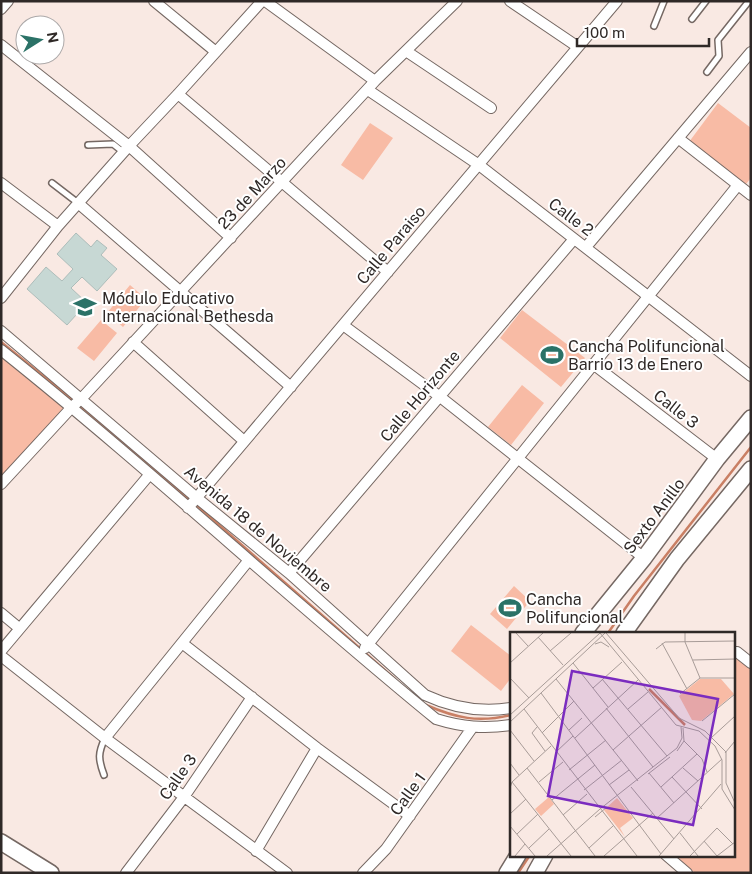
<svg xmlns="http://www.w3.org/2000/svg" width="752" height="874" viewBox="0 0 752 874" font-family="'Public Sans',sans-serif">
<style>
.green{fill:#f8bba5}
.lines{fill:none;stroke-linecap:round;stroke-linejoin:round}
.stream{stroke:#c97f64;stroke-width:2.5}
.building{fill:#c7d8d4;stroke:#adbdba}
.lane-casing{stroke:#756863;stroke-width:8}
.street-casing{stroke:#756863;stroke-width:12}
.secondary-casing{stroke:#756863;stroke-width:18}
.lane{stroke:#fff;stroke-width:5}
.street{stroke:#fff;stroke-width:10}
.secondary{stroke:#fff;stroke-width:15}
.labels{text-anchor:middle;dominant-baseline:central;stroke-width:4;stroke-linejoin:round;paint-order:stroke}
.street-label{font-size:16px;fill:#2f2927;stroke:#fff}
.poi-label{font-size:16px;fill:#2f2927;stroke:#fff;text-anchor:start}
.inset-river{fill:none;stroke:#c97f64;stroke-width:2.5}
.inset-road{fill:none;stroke:#a89c98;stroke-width:1}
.view{fill:#7b2cbf;fill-opacity:0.15;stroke:#7b2cbf;stroke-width:2.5}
.inset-edge{fill:none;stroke:#2f2927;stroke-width:2.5}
</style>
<rect width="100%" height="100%" fill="#f9e9e3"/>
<path class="green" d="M718 103 751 128V178L746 184 689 142Z
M370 123 393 138 363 180 341 165Z
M130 285 146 299 123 327 107 313Z
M522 310 585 358 561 387 500 338Z
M101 320 117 333 94 361 77 348Z
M1 346 70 402 1 482Z
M522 385 544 403 511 445 488 427Z
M514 586 530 601 507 629 490 614Z
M471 625 511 656V678L501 691 451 651Z
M733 653 751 667V873H695L675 855H733Z"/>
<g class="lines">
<path class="stream" d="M1 342 74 401
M78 404 190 500
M194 503 395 679
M608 633 634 596 751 447
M426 705C456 718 478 723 511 715
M518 873 530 855"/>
</g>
<path class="building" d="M76 233 91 247 97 240 107 248 101 255 117 269 97 291 82 277 71 288 87 303 67 325 27 289 46 267 62 281 73 269 57 254Z"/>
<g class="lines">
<defs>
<path id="lane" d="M692 19 706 1
M654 26 664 1
M707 72 719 56 718 40 749 1
M88 145 113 144 123 152
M52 183 78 203
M104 775C98 759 98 753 105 738"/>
<path id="street" d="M154 1 216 52
M265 1 375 81
M510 1 578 47
M1 9 8 1
M1 45 129 146 231 238
M406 51 491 108
M368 90 479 165 751 376
M178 94 388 272
M678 138 751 195
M1 183 58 226
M78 203 291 387
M586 247 751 52
M1 298 58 226 129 146 178 94 262 1
M343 325 439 396 644 558
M1 331 197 498 289 573 425 695C453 708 480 713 511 708
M133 342 244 441
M1 350C150 469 289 599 436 719 462 727 484 729 511 725
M593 364 717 459
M1 484 72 407 82 398 375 81 457 1
M188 508 617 1
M289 573 574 239
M1 613 19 628
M182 643 317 748 410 816
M365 648 738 185
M1 651 150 474
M737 652 751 663
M1 656 105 738 287 873
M105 738 249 560
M256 851 317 748
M666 855 687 873
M126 873 184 797 252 697
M363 873 386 849 472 728"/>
<path id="secondary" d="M583 633 644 558 717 459 751 418
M624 633 677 559 751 469
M1 842 51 873
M507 873 518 855
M535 873 545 855"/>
</defs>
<use href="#lane" class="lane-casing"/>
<use href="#street" class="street-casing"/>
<use href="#secondary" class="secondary-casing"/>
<use href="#lane" class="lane"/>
<use href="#street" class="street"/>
<use href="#secondary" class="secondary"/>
</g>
<defs>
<symbol id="school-bare" viewBox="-9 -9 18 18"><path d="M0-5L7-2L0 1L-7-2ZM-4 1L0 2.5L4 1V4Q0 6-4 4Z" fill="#2b7267" stroke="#fff" stroke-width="2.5" paint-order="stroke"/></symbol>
<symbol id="stadium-bare" viewBox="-9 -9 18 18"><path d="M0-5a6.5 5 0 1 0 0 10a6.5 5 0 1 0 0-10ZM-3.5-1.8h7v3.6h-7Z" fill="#2b7267" stroke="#fff" stroke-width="2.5" paint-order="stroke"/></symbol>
</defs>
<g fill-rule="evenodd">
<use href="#school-bare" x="69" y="291" width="32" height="32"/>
<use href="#stadium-bare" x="536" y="339" width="32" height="32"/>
<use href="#stadium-bare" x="494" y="592" width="32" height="32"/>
</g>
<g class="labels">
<g class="street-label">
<text transform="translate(252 193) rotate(-47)">23 de Marzo</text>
<text transform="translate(571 217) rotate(37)">Calle 2</text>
<text transform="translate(391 245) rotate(-50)">Calle Paraiso</text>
<text transform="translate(420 396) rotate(-50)">Calle Horizonte</text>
<text transform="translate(676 409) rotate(38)">Calle 3</text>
<text transform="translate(654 516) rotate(-53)">Sexto Anillo</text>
<text transform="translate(258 529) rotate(40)">Avenida 18 de Noviembre</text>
<text transform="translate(178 777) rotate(-55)">Calle 3</text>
<text transform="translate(408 794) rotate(-54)">Calle 1</text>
</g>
<g class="poi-label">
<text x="102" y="298">Módulo Educativo<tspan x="102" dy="18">Internacional Bethesda</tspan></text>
<text x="568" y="346">Cancha Polifuncional<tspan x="568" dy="18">Barrio 13 de Enero</tspan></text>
<text x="526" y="599">Cancha<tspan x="526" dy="18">Polifuncional</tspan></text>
</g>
</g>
<g transform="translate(510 632)">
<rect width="225" height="225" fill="#f9e9e3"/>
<path d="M190 47H211L224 62 191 89 182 88 169 64ZM39 165 44 172 31 184 25 177ZM107 166 123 186 110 196 115 205 94 178Z" fill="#f8bba5"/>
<path class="inset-river" d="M139 57 175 93"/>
<path class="inset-road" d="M6 1 18 14M90 1 166 93 189 99 205 114 212 128V157L225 178M96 1 169 86 195 99 216 120V151L225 171M175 1V10L190 46M28 5 53 33M152 11 177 57M85 12 91 10 99 15M146 17 155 10 225 9M40 19 61 1M183 28 225 27M0 31 33 1M63 31 98 75M0 46 19 66M46 47 128 149M92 47 157 124M83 56 112 30M31 61 151 222M170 62 190 46H225M96 76 143 135M14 77 127 224M118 77 138 60M0 83 90 1M192 89 225 62M0 90 95 1M27 95 22 101 35 119M0 98 24 129M59 98 72 86M32 101 64 69M65 106 128 48M201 106 225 84M174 109 192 127 197 140M103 118 152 75M167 119 174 109 173 96M46 120 63 104M215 121 225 109M0 131 9 143M17 136 85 224M173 136 188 149M59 138 96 108M139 141 164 171M138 142 160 125M162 145 192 177M2 150 61 224M29 150 53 130M99 153 119 138M121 155 164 207M151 155 187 122M0 156 2 150 41 114M74 158 112 128M42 168 85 133M0 182 16 167M53 183 77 162M85 185 97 175M147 186 212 127M0 194 25 224M170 201 188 224M7 202 28 182M194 209 207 224M19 216 39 197M79 216 103 194M5 224 15 212M37 224 90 177 167 116 172 106 171 95M94 224 143 181M149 224 211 152M180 224 207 196 223 212M207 224 225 210"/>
<path class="view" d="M62 39 208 67 183 193 38 164Z"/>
<rect width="225" height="225" class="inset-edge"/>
</g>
<rect width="752" height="874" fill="none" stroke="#2f2927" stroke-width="5"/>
<g transform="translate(40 40) rotate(79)"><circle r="24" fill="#ffffff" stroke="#aca9a9"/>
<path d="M0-4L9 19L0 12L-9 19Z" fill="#2b7267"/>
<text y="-8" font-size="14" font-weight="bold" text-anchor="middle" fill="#2f2927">N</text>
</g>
<path d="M577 38v8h132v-8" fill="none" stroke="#2f2927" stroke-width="2.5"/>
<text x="584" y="38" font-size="15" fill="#2f2927" stroke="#ffffff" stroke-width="4" paint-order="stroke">100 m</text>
</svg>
